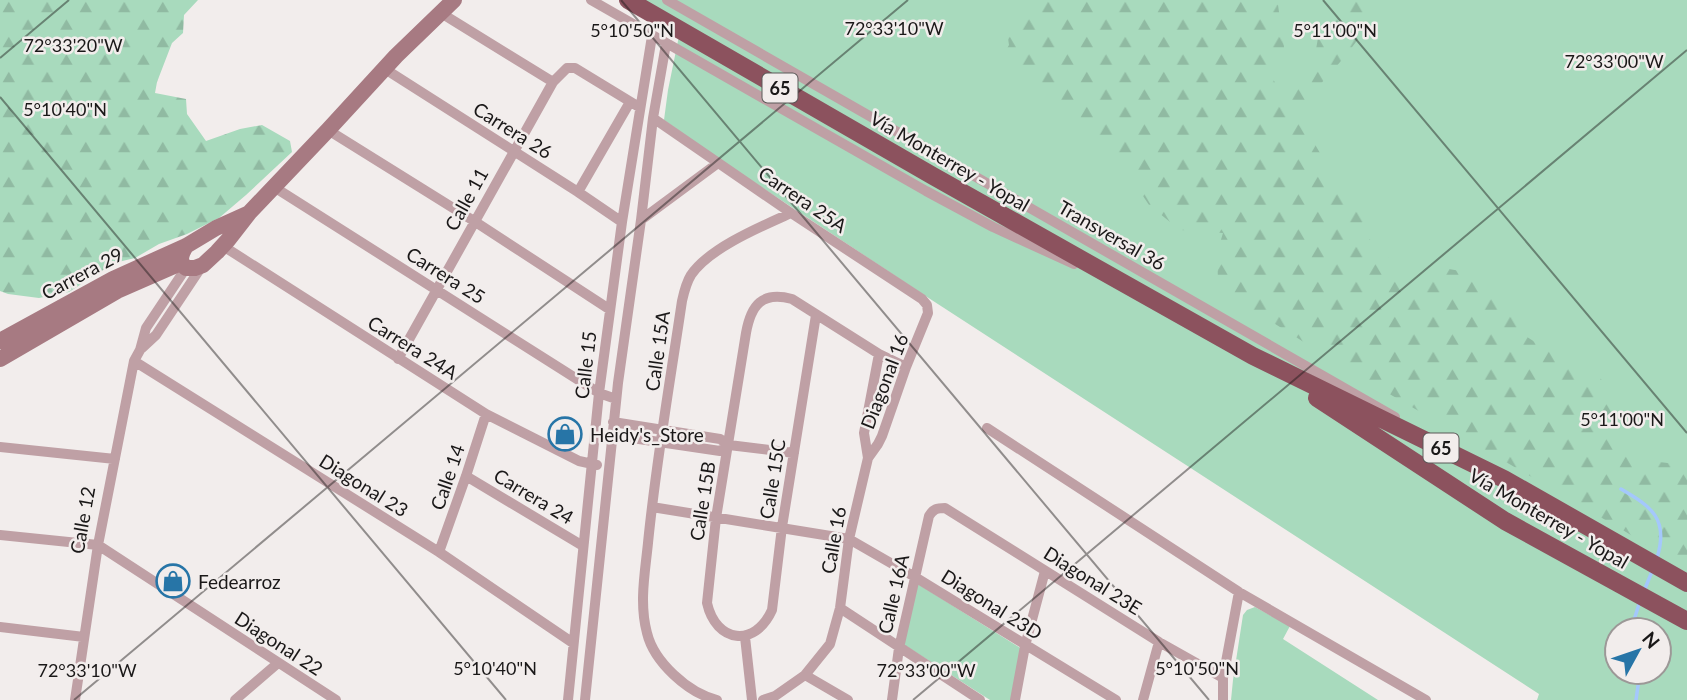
<svg xmlns="http://www.w3.org/2000/svg" width="1687" height="700" viewBox="0 0 1687 700" font-family="Lato,sans-serif">
<style>
.green{fill:#a8dabd;fill-rule:evenodd}
.forest{fill:url(#forest-firs)}
.lines{fill:none;stroke-linecap:round;stroke-linejoin:round}
.stream{stroke:#a4c8fc;stroke-width:3.5}
.minor{stroke:#bfa0a5;stroke-width:10}
.secondary{stroke:#a77a82;stroke-width:16}
.trunk{stroke:#8c525e;stroke-width:18}
.ticks{fill:none;stroke:#1a1818;stroke-width:2;stroke-opacity:0.45}
.labels{text-anchor:middle;dominant-baseline:central;stroke-width:5;stroke-linejoin:round;paint-order:stroke}
.shield{fill:#f2edec;stroke:#5b5858;stroke-width:2}
.shield-label{font-size:18px;font-weight:bold;fill:#1a1818}
.street-label{font-size:19px;fill:#1a1818;stroke:#f2edec}
.poi-label{font-size:19px;fill:#1a1818;stroke:#f2edec;text-anchor:start}
.ticks-label{font-size:18px;text-anchor:middle;fill:#1a1818;stroke:#f2edec;stroke-width:5;stroke-linejoin:round;paint-order:stroke}
</style>
<defs>
<pattern id="forest-firs" width="22" height="20" patternUnits="userSpaceOnUse" patternTransform="scale(1.75)"><rect width="22" height="20" fill="#a8dabd"/><path d="M5 1l3.5 6h-7zM16 11l3.5 6h-7z" fill="#90baa2"/></pattern>
</defs>
<rect width="100%" height="100%" fill="#f2edec"/>
<path class="green" d="M627 0H1687V700H1537L1539 694 924 295 722 161 664 120 668 90 680 31ZM1617 630H1659V672H1617Z
M918 584 1022 649 1012 700H990L903 644Z
M1255 607 1290 626 1283 639 1378 700H1231L1233 680 1243 615 1247 610Z"/>
<path class="forest" d="M0 0H198L184 15 183 33 172 43 157 82 155 93 186 99 187 114 206 141 240 129 262 125 290 141 292 152 246 195 219 218 187 234 159 244 135 258 114 263 69 292 39 298 8 294 0 291Z
M1026 0H1267L1278 5 1285 54 1273 79 1282 95 1294 76 1315 55 1318 38 1344 0H1384C1358 43 1334 72 1298 107L1307 131 1336 180 1360 197 1370 209 1359 229 1391 260 1409 282 1449 269 1477 274 1507 301 1524 335 1569 364 1596 369 1611 399 1612 427 1651 461 1684 465 1687 469V562L1683 568 1626 532 1345 368 1234 298 1218 280 1217 253 1223 233 1180 230 1149 205 1131 178 1081 133 1063 111 1020 82 1001 59 1009 45 1006 24 1011 16 1030 15Z"/>
<g class="lines">
<path class="stream" d="M1621 489C1652 507 1669 519 1657 558
M1644 591 1653 569
M1635 630 1634 620 1640 601
M1636 700 1640 672"/>
<path class="minor" d="M591 0 926 191 993 227 1074 264
M667 0 1395 417
M441 13 553 82
M385 69 578 192 622 222
M653 118 791 213 922 299 927 305 928 313 906 367 882 436 878 444 868 458
M328 130 474 221 609 309
M274 187 599 393 616 399
M578 192 630 102
M641 220 718 163
M223 246 486 414 579 461 597 465
M816 315 782 527 772 610C755 648 716 643 707 603L716 518 746 333C751 305 762 291 792 299L879 354 906 367
M142 348 156 335 202 266
M398 359 553 82 567 68H575L639 107
M134 361 439 552 573 643
M613 422 720 439 729 445 794 453
M987 428 1239 592 1426 700
M612 435 720 451 729 445
M0 447 115 459
M466 476 583 546
M652 507 849 539 915 577 1116 700
M0 535 98 545 336 700
M439 552 466 476 486 414
M840 608 980 700
M0 627 84 637
M745 637 752 700
M805 675 848 700
M75 700 98 545 134 361 140 350 146 328 186 268
M235 700 278 663
M568 700 599 393 622 222 652 36
M585 700 618 383 641 220 653 118 666 44
M717 700C688 693 654 662 647 633 639 603 645 573 648 543 656 462 670 382 682 301 684 292 686 283 691 275 709 248 762 226 791 213
M763 700 775 696 805 675 830 644 840 608 849 539 868 458 864 433 879 354
M892 700 899 648 929 516C933 509 937 508 945 508L1159 642 1223 678
M1015 700 1025 646 1045 571
M1143 700 1159 642
M1223 700V678L1239 592"/>
<path class="secondary" d="M186 246C181 254 178 261 186 268H195L203 265 217 252 228 240 249 213 328 130 396 56 454 0
M0 341 113 279 186 246 216 228 247 214
M0 359 117 291 181 263"/>
<path class="trunk" d="M628 0 933 176 1253 356 1504 479 1687 583
M1317 398 1505 521 1687 621"/>
</g>
<path class="ticks" d="M621 0 1209 700M1323 0 1687 433M0 58 69 0M0 97 506 700M74 700 908 0M913 700 1687 50"/>
<defs>
<symbol id="shop-ring" viewBox="-11 -11 22 22"><circle r="9.5" fill="#f2edec" stroke="#2775a7" stroke-width="1.5"/><path d="M-5-2.5h2.3a2.7 3.5 0 0 1 5.4 0H5L5.5 6h-11ZM-1.5-2.5h3a1.5 2.3 0 0 0-3 0Z" fill="#2775a7"/></symbol>
</defs>
<g fill-rule="evenodd">
<use href="#shop-ring" x="546" y="415" width="38" height="38"/>
<use href="#shop-ring" x="154" y="562" width="38" height="38"/>
</g>
<g class="labels">
<g class="shield">
<rect x="762.5" y="73.5" width="35" height="29" rx="5"/>
<rect x="1423.5" y="433.5" width="35" height="29" rx="5"/>
</g>
<g class="shield-label">
<text x="780" y="88">65</text>
<text x="1441" y="448">65</text>
</g>
<g class="street-label">
<text transform="translate(513 130) rotate(32)">Carrera 26</text>
<text transform="translate(950 161) rotate(30)">Vía Monterrey - Yopal</text>
<text transform="translate(466 199) rotate(-61)">Calle 11</text>
<text transform="translate(803 199) rotate(34)">Carrera 25A</text>
<text transform="translate(1112 235) rotate(30)">Transversal 36</text>
<text transform="translate(82 273) rotate(-28)">Carrera 29</text>
<text transform="translate(446 275) rotate(32)">Carrera 25</text>
<text transform="translate(413 347) rotate(32)">Carrera 24A</text>
<text transform="translate(657 351) rotate(-82)">Calle 15A</text>
<text transform="translate(585 365) rotate(-83)">Calle 15</text>
<text transform="translate(884 381) rotate(-69)">Diagonal 16</text>
<text transform="translate(447 477) rotate(-71)">Calle 14</text>
<text transform="translate(772 479) rotate(-81)">Calle 15C</text>
<text transform="translate(364 485) rotate(32)">Diagonal 23</text>
<text transform="translate(534 496) rotate(31)">Carrera 24</text>
<text transform="translate(702 501) rotate(-81)">Calle 15B</text>
<text transform="translate(1549 518) rotate(30)">Vía Monterrey - Yopal</text>
<text transform="translate(82 520) rotate(-80)">Calle 12</text>
<text transform="translate(833 540) rotate(-80)">Calle 16</text>
<text transform="translate(1093 580) rotate(32)">Diagonal 23E</text>
<text transform="translate(893 594) rotate(-77)">Calle 16A</text>
<text transform="translate(992 604) rotate(32)">Diagonal 23D</text>
<text transform="translate(279 643) rotate(33)">Diagonal 22</text>
</g>
<g class="poi-label">
<text x="590" y="434">Heidy's_Store</text>
<text x="198" y="581">Fedearroz</text>
</g>
</g>
<g class="ticks-label">
<text x="894" y="35">72°33'10"W</text>
<text x="632" y="37">5°10'50"N</text>
<text x="1335" y="37">5°11'00"N</text>
<text x="73" y="52">72°33'20"W</text>
<text x="1614" y="68">72°33'00"W</text>
<text x="65" y="116">5°10'40"N</text>
<text x="1622" y="426">5°11'00"N</text>
<text x="495" y="675">5°10'40"N</text>
<text x="1197" y="675">5°10'50"N</text>
<text x="87" y="677">72°33'10"W</text>
<text x="926" y="677">72°33'00"W</text>
</g>
<g transform="translate(1638 651) rotate(50)"><circle r="33" fill="#f2edec" stroke="#9c9897" stroke-width="2"/>
<path d="M0-5L12 26L0 18L-12 26Z" fill="#2775a7"/>
<text y="-10" font-size="19" font-weight="bold" text-anchor="middle" fill="#1a1818">N</text>
</g>
</svg>
